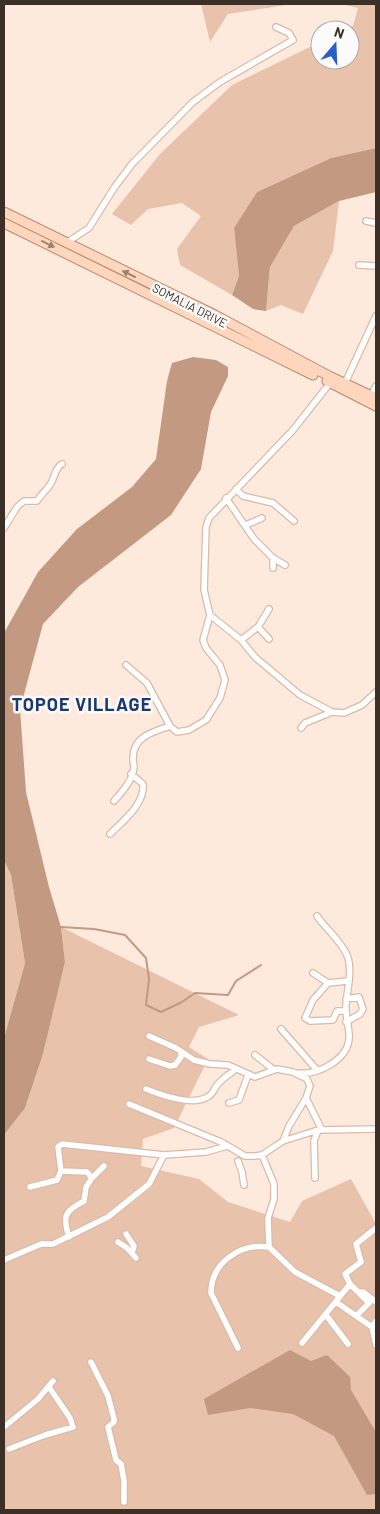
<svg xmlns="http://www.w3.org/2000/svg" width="380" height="1514" viewBox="0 0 380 1514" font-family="Barlow,sans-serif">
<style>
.green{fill:#e9c2ab}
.water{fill:#c39a81}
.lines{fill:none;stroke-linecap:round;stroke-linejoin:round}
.stream{stroke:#c39a81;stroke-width:2}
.street-casing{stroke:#dbbaa7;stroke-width:8}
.primary-casing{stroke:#ba896c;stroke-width:11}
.street{stroke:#fff;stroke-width:5.5}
.primary{stroke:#fed6bd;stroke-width:9}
.oneway{fill:#9d8272}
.labels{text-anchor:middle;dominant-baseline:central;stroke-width:5;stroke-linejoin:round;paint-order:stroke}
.street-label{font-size:12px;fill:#3c2f28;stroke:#fbfbfb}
.district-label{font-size:18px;font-weight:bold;letter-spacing:1px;fill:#1c386e;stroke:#fbfbfb}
</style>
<rect width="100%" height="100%" fill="#fee9dd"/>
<path class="green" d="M201 4H292L228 14 210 42Z
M341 4H376V148L331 158 257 192 234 228 239 276 232 295 180 265 177 249 201 216 182 203 148 209 131 225 112 214 160 154 232 85 320 42V60H350V30H345L353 26 358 8Z
M339 201 333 251 303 314 281 305 266 311 270 267 294 226Z
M4 860 11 875 25 963 4 1038Z
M61 927 239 1015 199 1027 189 1047 208 1059 174 1128 143 1139 141 1166 199 1179 228 1202 290 1222 302 1201 351 1179 376 1224V1510H4V1135L25 1108 43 1054 65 962Z"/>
<path class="water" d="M376 148V192L339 201 294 226 270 267 266 311 253 309 232 295 239 276 234 228 257 192 331 158Z
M193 357 216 360 228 367V376L211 412 201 469 171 515 78 587 43 624 20 709 26 792 49 887 61 927 65 962 43 1054 25 1108 4 1135V1038L25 963 11 875 4 860V633L38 572 77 529 132 487 156 459 167 381 172 363Z
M290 1350 311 1361 327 1355 350 1377 351 1390 376 1432V1494L367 1495 334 1436 293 1414 250 1408 208 1415 204 1399Z"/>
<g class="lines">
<path class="stream" d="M61 927 94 929 125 935 146 958 149 979 146 1005 161 1012 182 1002 195 993 228 995 236 981 261 965"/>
<defs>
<path id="street" d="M366 221 376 223
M66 243 89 228 114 188 132 164 193 102 220 82 293 40 289 33 276 27
M359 265 376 266
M345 383 376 316
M371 395 376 386
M236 489 243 496 273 503 294 521
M226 498 254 539 273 558V568
M246 525 262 518
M4 528 17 507 24 501H37C41 494 46 491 50 485 55 478 54 469 62 464
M273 558 285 565
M210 615 241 640 255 657 300 695 332 712 344 713 362 705 376 692
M258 627 269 639
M241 640 258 627 269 609
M126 665 147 683 170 726 177 732 189 730 206 720 220 698 225 680 220 665 206 648 203 640 210 615 204 590 206 527 209 518 293 430 330 383
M301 728 305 723 332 712
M114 801C122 792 133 780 134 767 134 765 133 762 133 760 132 737 152 732 170 726
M110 834C123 821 145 804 143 784L131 774
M313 973 328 983 348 981
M328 983 313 1000 305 1018 310 1021 333 1020 337 1011H345
M346 999 359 997 363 1009 360 1014 346 1022
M281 1029 317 1070
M255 1055 274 1070
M149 1059 170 1066 175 1065 181 1057V1052
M299 1073C318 1075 347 1060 349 1039 350 1028 345 1017 346 1005 347 990 353 970 347 955 340 940 326 929 317 916
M146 1089C161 1095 194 1107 209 1096 214 1093 214 1088 218 1084 223 1078 230 1074 236 1069
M306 1098 322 1130
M229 1103 239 1100 248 1075
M129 1104 221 1142 245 1156H255L262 1155 283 1141 289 1126 306 1098 310 1086 307 1079 293 1072 277 1069 255 1077 228 1065 210 1064 194 1060 176 1048 149 1036
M283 1141 318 1130 376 1129
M262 1155 274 1184V1199L268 1218 269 1247 295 1272 340 1296
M238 1161 242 1172 244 1185
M104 1166 92 1178 87 1172 61 1171 58 1147 62 1144 164 1155
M315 1178 314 1141 318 1130
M30 1187 57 1180 61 1171
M126 1234 134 1246 132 1253
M69 1237C62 1215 65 1211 84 1201L86 1187 92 1178
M118 1242 127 1248 136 1258
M4 1260 41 1244H53L108 1217 149 1184 164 1155 206 1152 227 1146
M358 1292H363L376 1302
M336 1302 372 1327
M326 1315 348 1344
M357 1315 369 1303 350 1284 345 1274 361 1262 356 1244 376 1228
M376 1321 372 1327 376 1345
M302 1343 350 1284
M238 1348 211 1293C211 1262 241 1243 269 1247
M91 1362 108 1396 114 1419V1422L108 1427 116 1460 121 1464 124 1481V1502
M4 1427 38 1399 53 1381
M9 1449 45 1435 73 1427 70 1418 49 1387"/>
<path id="primary" d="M4 212 215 315 329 376 376 398
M4 223 313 375
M327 381 376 406"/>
</defs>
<use href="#street" class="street-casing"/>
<use href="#primary" class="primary-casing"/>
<use href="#street" class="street"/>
<use href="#primary" class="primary"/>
</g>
<defs><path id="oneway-solid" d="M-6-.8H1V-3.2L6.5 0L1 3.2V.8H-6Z" transform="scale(1.25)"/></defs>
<g class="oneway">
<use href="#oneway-solid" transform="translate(48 244) rotate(26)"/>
<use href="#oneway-solid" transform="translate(129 274) rotate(-154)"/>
</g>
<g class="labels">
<g class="street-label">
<text transform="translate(190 305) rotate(27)">SOMALIA DRIVE</text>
</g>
<g class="district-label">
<text x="82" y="704">TOPOE VILLAGE</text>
</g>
</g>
<rect width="380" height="1514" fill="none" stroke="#3c2f28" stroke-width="10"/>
<g transform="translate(335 45) rotate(19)"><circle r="24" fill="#fbfbfb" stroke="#afa9a7"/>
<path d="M0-4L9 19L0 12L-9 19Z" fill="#275ecc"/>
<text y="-8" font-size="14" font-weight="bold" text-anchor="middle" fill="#3c2f28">N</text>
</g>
</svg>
